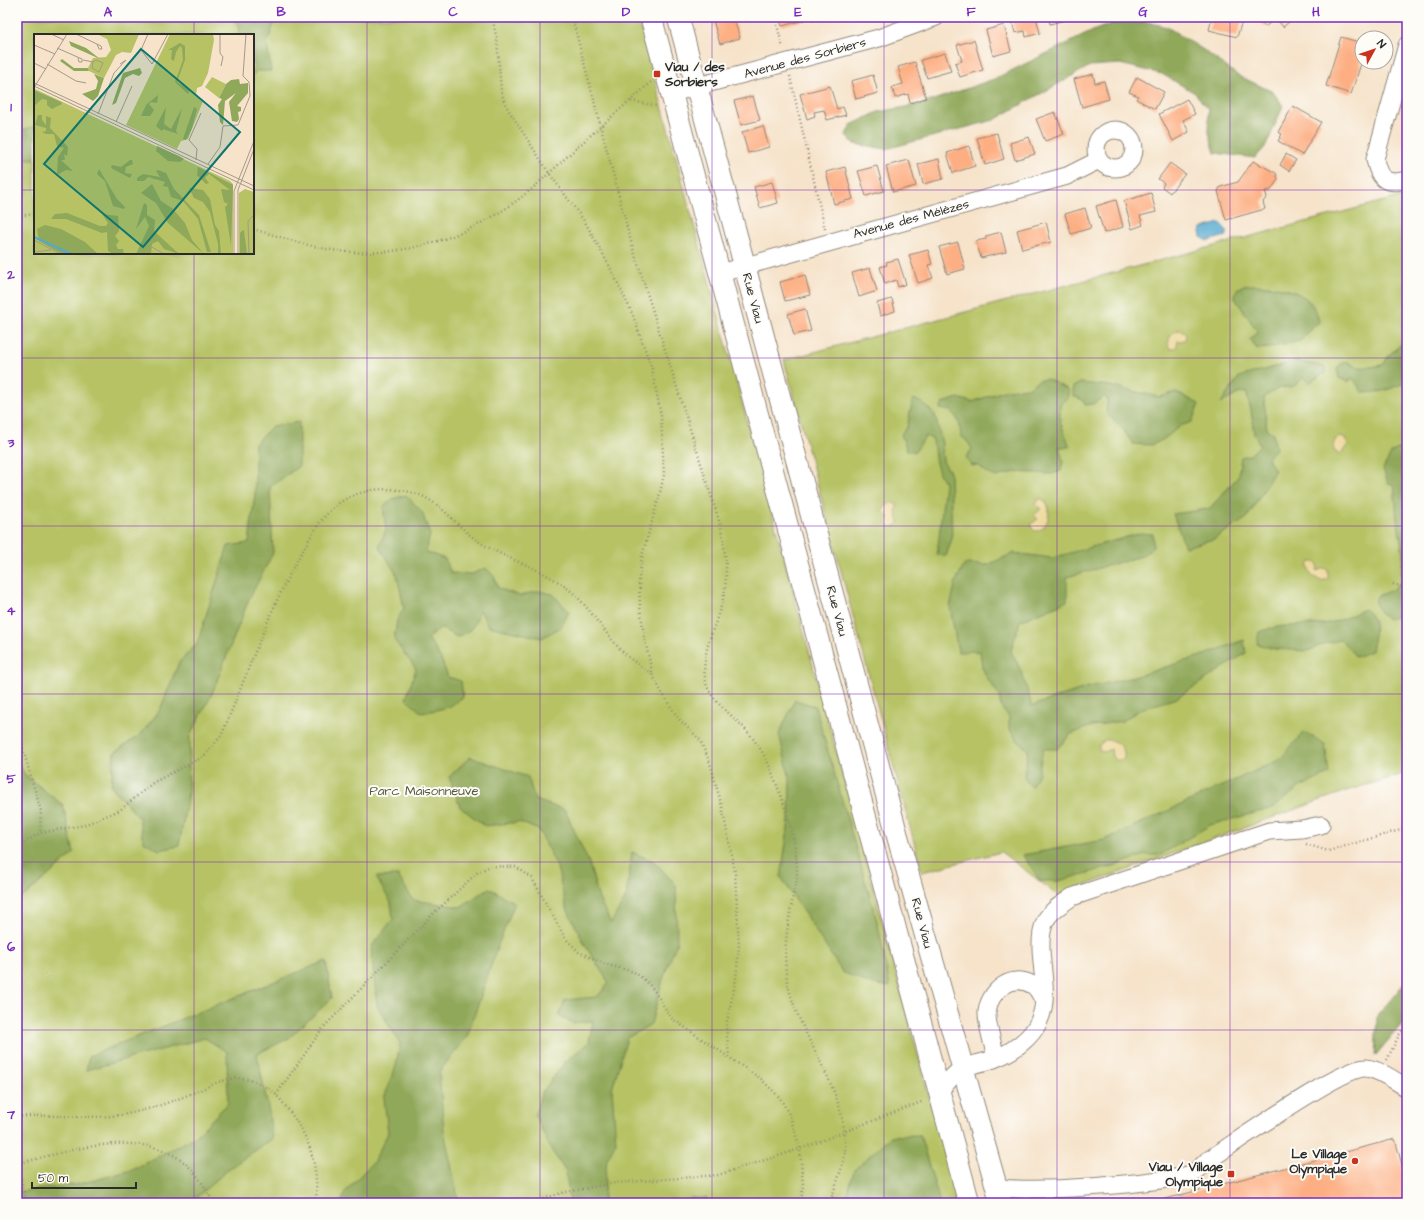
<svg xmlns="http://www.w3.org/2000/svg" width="1424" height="1220" viewBox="0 0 1424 1220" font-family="'Architects Daughter',sans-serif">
  <rect width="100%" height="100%" fill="#fdfcf7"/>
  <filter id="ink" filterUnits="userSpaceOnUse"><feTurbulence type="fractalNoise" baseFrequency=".025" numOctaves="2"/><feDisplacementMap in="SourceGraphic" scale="8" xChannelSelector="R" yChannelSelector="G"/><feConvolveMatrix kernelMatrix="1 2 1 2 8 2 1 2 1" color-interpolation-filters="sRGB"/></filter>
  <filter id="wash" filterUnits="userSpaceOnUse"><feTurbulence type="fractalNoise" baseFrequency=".012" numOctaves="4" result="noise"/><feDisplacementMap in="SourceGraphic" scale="16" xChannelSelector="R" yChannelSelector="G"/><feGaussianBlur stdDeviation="0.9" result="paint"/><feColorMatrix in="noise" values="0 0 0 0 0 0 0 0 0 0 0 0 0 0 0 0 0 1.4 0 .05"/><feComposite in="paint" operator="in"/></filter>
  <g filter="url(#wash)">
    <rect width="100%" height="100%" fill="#f6e3ca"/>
    <!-- green -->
    <path fill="#b6c264" stroke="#707648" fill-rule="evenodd" d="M17,17H638L958,1203H17ZM35,35H253V253H35Z
      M1407,195V773L1349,790L1058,895L1001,852L922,872L784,360Z"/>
    <!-- forest -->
    <path fill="#90a85a" stroke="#5e6a42" d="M233,17H276L267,45L271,71H257L253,75V35H239L238,26Z
      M1136,19L1167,27L1205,51L1237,75L1273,92L1283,106L1266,146L1255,158L1215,153L1208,129L1209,110L1195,93L1162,74L1120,64L1090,66L994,120L886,149L854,144L846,135L851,125L878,112L922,104L994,79L1095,30L1122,20Z
      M35,126V159L17,158V132Z
      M1244,285C1273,285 1314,287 1319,322L1300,341L1269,348L1257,349L1250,339L1258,332L1234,297L1237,289Z
      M1407,339V382C1388,389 1384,394 1362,392L1353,378L1348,382L1339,378L1337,369L1341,364L1348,362C1358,370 1370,367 1383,365L1389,355Z
      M1295,361L1325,367V373L1309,383L1303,377C1295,388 1294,386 1281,388C1276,389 1269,394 1264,397L1267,430L1273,433L1276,449L1267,458L1275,470L1247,518L1214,539L1185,547L1173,514L1209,509L1238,477L1241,457L1250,455L1260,445L1254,434L1251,410L1246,392L1238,394L1220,404L1239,377Z
      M1047,379L1069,390L1067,399L1060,405V421L1070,447H1059L1063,461L1061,471L1052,474L1015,472L996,477L987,473L978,465L971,466L966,457L972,449L968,442L961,436L959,422L952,411L940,409L943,403L958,398L972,402L1006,390L1028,388L1039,380Z
      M1080,383L1110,386L1160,397L1175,392L1199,404L1192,422L1180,426L1164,439L1152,445L1133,444C1128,438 1125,431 1120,426C1110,414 1103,419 1108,400L1105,396L1093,404L1085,405L1083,400L1073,396V387Z
      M913,399L923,403L935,415L942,443L943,461L950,472L952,539L946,556L937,555L945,483C935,471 935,455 933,440L926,436L915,452L907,450L901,434L907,427Z
      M299,422V466L270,487L273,553L249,599L211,696L190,736L188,794L179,846L159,850L143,841L139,818L111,786L114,753L141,734L160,710L179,662L197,644L228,546L249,543L255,493V444L272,426Z
      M1407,445V613L1388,619L1381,614L1375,603L1377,596L1392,590L1401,581L1403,553L1397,519L1394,485L1388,483L1383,469L1392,452Z
      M406,495L422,512L430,535L426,552L445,559L451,573L472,574L486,568L494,576L498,588L520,596L538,591L553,594L569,612L561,627L542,638L488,626L480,610C474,626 474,630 457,637L440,628L428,638L440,657L448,677L461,681L463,697L449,707L422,713L406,699L416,669L394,640L397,620L404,608L397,575L379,546L386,530L383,507L392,499Z
      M1141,533L1153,534V547L1142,556L1067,577V601L1020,621L1011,651L1022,673L1032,706L1085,688L1137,676L1201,656L1244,640L1246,653L1177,698L1141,709L1122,721L1092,726L1071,734L1057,749H1043L1038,776L1031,787L1024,776L1028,750L1017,740L1009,729V717L1001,708L999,695L987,678L982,667L980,651L958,652L950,607L956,581L965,564L987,565L1014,553L1052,558Z
      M1364,609C1380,621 1374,633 1371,651L1356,657L1341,640L1326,643L1308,651L1274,649L1257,644L1259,632C1282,623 1297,627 1321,624C1336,623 1351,616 1364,609Z
      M795,700L815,706L878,925L890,987L868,983L842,972L781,877L789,821L790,779L779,734Z
      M1304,732L1325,744L1329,774L1300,787L1273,808L1210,825L1160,855H1145L1114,866L1058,881H1040L1023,855L1104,840L1279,760Z
      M470,757L528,777L535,800L565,810L589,863L599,899L611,923L626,897L632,852L655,862L676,885L677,942L663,979L651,1024L627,1038L612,1089L616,1142L607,1159L603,1203H570L566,1172L550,1148L535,1115L541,1094L565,1062L589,1042L593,1021L573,1023L559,1016L565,1000L597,997L609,983L585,945L566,907L557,867L539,830L519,822L485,826L460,807L449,777Z
      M17,762L25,775L63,805L74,853L27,894L17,899Z
      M398,876L413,900L460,907L489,888L515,903L498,945L467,1037L439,1072L444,1131L459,1203H341L345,1192L374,1161L388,1133L384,1098L396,1066L400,1043L377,1006L371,947L393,919L391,903L376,877Z
      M326,961L332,998L289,1038L257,1054L269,1112L272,1139L231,1167L190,1203H17V1192L80,1184L132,1170L195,1137L228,1103L227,1052L205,1038L86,1070L89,1056Z
      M1407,980V1018L1375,1056L1377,1016Z
      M920,1135L940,1203H845L854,1170L891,1136Z
      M690,1198H706L710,1203H690Z"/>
    <!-- sand -->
    <path fill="#eeda9e" stroke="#8c8264" d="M1180,330L1186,333L1185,340L1178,341L1176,348L1170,349L1168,345C1169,337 1172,331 1180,330Z
      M1338,437L1344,438L1348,444L1341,454L1335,452C1332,446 1333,442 1338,437Z
      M1039,499C1055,499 1050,532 1035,531L1032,529L1031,524L1038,519L1034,515L1041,509L1036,505Z
      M892,502L897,505L896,512L899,522L896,526L891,527L887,524L888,516L883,511L886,505Z
      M1314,562L1318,565L1317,571L1324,568L1328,570V579L1321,581L1311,575L1308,566L1310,562Z
      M1105,740C1115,739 1126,747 1124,758L1122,760H1116L1112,756L1111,749L1104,752L1099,750V745Z"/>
    <!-- water -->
    <path fill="#52a9cf" stroke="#3e6a7d" d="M1220,223L1228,232L1226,236L1208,241L1201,237L1200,232L1202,228Z"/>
    <g id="blocks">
      <!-- building -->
      <path fill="#fdaf83" d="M712,17H733L740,38L720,44Z
        M779,17H803L804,20L782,26Z
        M812,17H822L812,20Z
        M1011,17H1036L1040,33L1026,37L1025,31L1015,33Z
        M1048,17H1076L1050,24Z
        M1212,17L1243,18L1237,37L1209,30Z
        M1257,17H1295L1283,27L1276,18L1265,27Z
        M1004,25L1011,51L993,56L986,30Z
        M1341,37L1362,43V61L1351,94L1326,86Z
        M974,40L983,70L960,77L955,63L962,61L957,45Z
        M945,53L951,71L927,78L921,60Z
        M915,62L926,98L910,103L908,94L895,98L892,87L903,84L898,67Z
        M1093,74L1095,83L1104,81L1109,99L1082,107L1074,79Z
        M873,75L878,93L856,99L851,81Z
        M1137,77L1164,92L1155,109L1136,99L1138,96L1129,92Z
        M830,86L837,109L843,107L846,115L827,120L824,110L814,112L815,116L807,119L800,94Z
        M753,96L760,120L741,125L734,101Z
        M1187,99L1195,114L1183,120L1189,132L1173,141L1159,114Z
        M1293,106L1321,122L1302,155L1278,141L1282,134L1278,132Z
        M1055,112L1064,134L1045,141L1036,119Z
        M763,126L769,147L748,153L742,132Z
        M997,133L1004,159L985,165L977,138Z
        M1029,137L1035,154L1015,160L1010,143Z
        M969,146L975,166L953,173L947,153Z
        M1286,154L1296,160L1289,171L1280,165Z
        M939,159L943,179L923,184L918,164Z
        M909,160L916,186L893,192L886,166Z
        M1253,161L1276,173L1278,179L1271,190L1265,191L1267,197L1263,202L1265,209L1226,220L1218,191L1220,187L1238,182Z
        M1170,163L1185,174L1170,193L1162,187L1164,183L1158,179Z
        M877,166L884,191L866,196L858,171Z
        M845,167L853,199L834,204L826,172Z
        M772,182L778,203L760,208L754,187Z
        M1151,193L1156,212L1140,216L1143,225L1132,229L1124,201Z
        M1116,200L1123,227L1104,233L1096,206Z
        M1085,208L1091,228L1071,234L1065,214Z
        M1046,222L1051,242L1022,249L1017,230Z
        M1001,232L1006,252L981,258L976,241L986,239V236Z
        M958,242L965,269L947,274L939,247Z
        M928,250L932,264L928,265L933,278L918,283L909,255Z
        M898,259L906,284L898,287L896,280L885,284L880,267L887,265L886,262Z
        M870,268L877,291L859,297L852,273Z
        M805,275L810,295L785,301L780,282Z
        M892,299L895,311L880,316L877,303Z
        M805,309L811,331L794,335L788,314Z
        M1395,1139L1407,1184V1203H1150Z"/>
    </g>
  </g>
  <g filter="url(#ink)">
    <use href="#blocks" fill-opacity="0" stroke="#90877a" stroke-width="1"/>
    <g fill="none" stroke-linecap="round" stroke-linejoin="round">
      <!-- minor casing -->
      <g stroke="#90877a" stroke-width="19">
        <path id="minor" d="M1407,45L1375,159C1379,180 1386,185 1407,180
          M672,93L879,38L936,17
          M1096 149a19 19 0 1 1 38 0a19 19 0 1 1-38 0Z
          M721,273L1067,176L1099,160
          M996,1058C994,1047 986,1023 987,1012C989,991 1013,971 1034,986C1038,989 1041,996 1044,1001
          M939,1091C946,1084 955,1072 963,1068C974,1063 985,1063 996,1058C1012,1052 1032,1038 1039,1021C1053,991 1034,953 1044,924C1048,912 1062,904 1072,897L1269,831L1302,829L1321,825
          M996,1186C1014,1195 1173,1183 1193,1173C1198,1170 1203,1165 1207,1161C1232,1145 1343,1066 1366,1068C1381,1070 1395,1081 1407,1088"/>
      </g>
      <!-- major casing -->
      <g stroke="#90877a" stroke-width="23">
        <path id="major" d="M651,17L969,1203
          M678,17L896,831L1001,1203"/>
      </g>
      <!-- path -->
      <path stroke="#90877a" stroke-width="2.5" stroke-dasharray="1 3" stroke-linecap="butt" d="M492,17L497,40L501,91L506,106L549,173L585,222L610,267L632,313L652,369L661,416L664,475L659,497L642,556L639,578L640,606L644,636L653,676L662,693L678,718L700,740L710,763L722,807L735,872L739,945L736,979L726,1026L729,1056
        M572,17L631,242L721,527C724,547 728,567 725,588C721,619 698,651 706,683C712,703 732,714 745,729C755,740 763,752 769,765C783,800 798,839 797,877C796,885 793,894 792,902C787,929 782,957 788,985C801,1042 848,1089 845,1151C844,1166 834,1188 830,1203
        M775,17L783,48
        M790,76L825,229
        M631,101L658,106
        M17,216L35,214
        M253,229C285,238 317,250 350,252C407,256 466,237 512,204C537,187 558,164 581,144C604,123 628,103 651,82
        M1393,584L1407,588
        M17,729L41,811L40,833
        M1306,844L1328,851L1407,828
        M17,847L40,833L84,825L120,810L154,782L203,757L221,736C248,674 268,610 302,552C311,536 320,519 334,507C356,488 390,485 417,494C443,503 458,529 481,543C508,560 541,568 567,588C585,601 604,632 620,649C629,659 642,667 653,675
        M1387,1060L1399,1035L1407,1026
        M276,1095L323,1028L434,913L477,873L490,866L516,867L532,878L565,938L579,952L605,964L634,972L646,981L654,990L671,1018L761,1079L780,1098L790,1116L800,1149L803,1185L801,1203
        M17,1117C51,1113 86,1120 120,1115C145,1111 169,1103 193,1093C206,1088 221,1079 236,1078C246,1078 259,1082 267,1088C277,1094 285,1105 292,1115C312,1142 318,1169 316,1203
        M17,1164C72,1150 156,1121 197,1176C203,1185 210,1193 212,1203
        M18,1168L27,1203
        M532,1203L561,1193L615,1183L718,1175L800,1149L924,1101"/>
      <!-- minor -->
      <use href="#minor" stroke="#fff" stroke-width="17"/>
      <!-- major -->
      <use href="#major" stroke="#fff" stroke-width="21"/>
    </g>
  </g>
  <!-- grid -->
  <path fill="none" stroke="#7b2cbf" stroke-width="1" stroke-opacity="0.55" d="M194,17V35M367,17V1203M540,17V1203M712,17V1203M884,17V1203M1057,17V1203M1230,17V1203M17,190H35M253,190H1407M194,253V1203M17,358H1407M17,526H1407M17,694H1407M17,862H1407M17,1030H1407"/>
  <!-- markers -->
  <g fill="#c8321e" stroke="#fdfcf7" stroke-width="1.5">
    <rect x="653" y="70" width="8" height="8" rx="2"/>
    <circle cx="1355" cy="1161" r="4"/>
    <rect x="1227" y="1170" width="8" height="8" rx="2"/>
  </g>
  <g text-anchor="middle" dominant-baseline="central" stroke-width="4" stroke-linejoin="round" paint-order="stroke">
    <!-- street labels -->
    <g font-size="13" fill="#2b2b2b" stroke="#fdfcf7">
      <text transform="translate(805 58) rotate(-15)">Avenue des Sorbiers</text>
      <text transform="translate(911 219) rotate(-15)">Avenue des Mélèzes</text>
      <text transform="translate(753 298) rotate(75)">Rue Viau</text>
      <text transform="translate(837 611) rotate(75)">Rue Viau</text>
      <text transform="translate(922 923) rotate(75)">Rue Viau</text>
    </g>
    <!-- poi labels -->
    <g font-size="13" font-weight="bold" fill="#2b2b2b" stroke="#fdfcf7" text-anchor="end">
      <text x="665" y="67" text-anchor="start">Viau / des<tspan x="665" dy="15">Sorbiers</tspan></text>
      <text x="1347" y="1154">Le Village<tspan x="1347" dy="15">Olympique</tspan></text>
      <text x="1223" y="1167">Viau / Village<tspan x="1223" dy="15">Olympique</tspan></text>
    </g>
    <!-- park labels -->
    <g font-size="13" fill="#55583c" stroke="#fdfcf7">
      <text x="424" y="791">Parc Maisonneuve</text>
    </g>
  </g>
  <!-- overview -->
  <g transform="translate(34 34)">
    <rect width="220" height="220" fill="#f6e3ca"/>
    <path d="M63,0H105L97,19L88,18L82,21L70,44L55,37L54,34L59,24L72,23L77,16L73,5ZM136,0H179L180,6L174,39L168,52L163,54L162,61L169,67L154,105L147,107L143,115L92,91ZM178,43L192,50L185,64L171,53ZM1,55L196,147L199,150V220H0ZM211,155L220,158V220H205V159Z" fill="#b6c264"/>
    <path d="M35,7L52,14L66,25L37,12ZM146,9L151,12V26L143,48L156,56L154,60L141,48L149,26L148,14L146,12L142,18L140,27L137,25L138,16H134ZM28,25L40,34H54L55,37H40L26,27ZM106,34L108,39L105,42L99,40L91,44L82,69L78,71L89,39ZM60,40L70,44L64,62L59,67L48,60L62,55L64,47ZM205,45L206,50L214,49V59L203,72L207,73V77L204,78L205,85L203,88L198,87L195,68L202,59L191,67L189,91L186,88L184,71L188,65L185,64L192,50L197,46ZM2,57L27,68L28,70L18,75L13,71V66L8,65L0,72V58ZM124,61L123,69L117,68L115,70L120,76L116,82H107L112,71ZM132,73L130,90L137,95L148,74L142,97L144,100L129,95L128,97L122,92ZM160,73L163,75L158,94L152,106L149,105ZM4,81H8V86L12,91V82L17,84L16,94L34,113L33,122L30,120L31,126H27L39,137L32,136L23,141L24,123L30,114L23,112L20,100H12L8,98L12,97V94L1,91ZM123,112L145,122L150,125L146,128L134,127L122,117ZM96,126H98L99,130L92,133L91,139L98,140L96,144L77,134L78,131L87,133ZM164,133L199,151L197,211L191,173L194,170L190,168L187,155L196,156L175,140L171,144L175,149L172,150L163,141ZM65,135L83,165L91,173L90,175L79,172L71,147L63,140ZM124,136L132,139L140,155L165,181L177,218H173L164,185L149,167L137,163L134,153L129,152L131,148L114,143L110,147H103V144L109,140L126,143L122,137ZM118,150L127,167L139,175L151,189L158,206L170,220L134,189L122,169L107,159ZM155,154L169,156L176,165L181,191L185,197L187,220H184V210L176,178L169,168L160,164ZM110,169L113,171V181L121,186L120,197L145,220L130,215L124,207L118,210L117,220H102L115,192L111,183L102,195ZM33,179L66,192H72L74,189L68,180L84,182L85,197L81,202L85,207L82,211L84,215H89L90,220H79L74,217L73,198L68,199L32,185H17L21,180ZM11,191L27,195L51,208L64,220L26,219L5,207L3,195ZM209,196L210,197L213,220H206V199Z" fill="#90a85a"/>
    <path fill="none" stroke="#52a9cf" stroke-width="2" d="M0,203L37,220"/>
    <path fill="none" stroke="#a5998a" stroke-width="1" d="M17,0L30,6M42,0L67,12L68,15H65L63,10M114,0L107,16L118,30L134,0M186,0V19L189,23L187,32M0,11L21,20M23,14L48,25V28H45L44,24M49,26L59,28L58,34L65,38L69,29L62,26L59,28M0,29L12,35M13,30L42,47L52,49M0,49L220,152M0,52L220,156M1,52L33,0M64,80L80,39L92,26L86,30M82,88L98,52M162,126L163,115L155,106L167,79M174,130L186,113L189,92L204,91L216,62L215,48L209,42L212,0M0,206L26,220M118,213L130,220M0,218L17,216M200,220V157L220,107M204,220V156L220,115M215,220L214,187L220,181"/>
    <path fill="#0f766e" fill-opacity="0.15" stroke="#0f766e" stroke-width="2" d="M107,15L206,98L109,213L10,130Z"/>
    <rect width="220" height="220" fill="none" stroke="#2b2b2b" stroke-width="2"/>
  </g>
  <!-- margin -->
  <rect width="1424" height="1220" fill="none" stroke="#fdfcf7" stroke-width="44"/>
  <!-- north arrow -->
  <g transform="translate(1374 50) rotate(50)"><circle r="19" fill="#fdfcf7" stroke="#a9a8a5"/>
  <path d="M0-3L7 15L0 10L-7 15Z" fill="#c8321e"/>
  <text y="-6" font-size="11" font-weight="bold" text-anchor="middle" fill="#2b2b2b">N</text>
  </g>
  <!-- scale -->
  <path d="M32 1182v6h104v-6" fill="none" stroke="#2b2b2b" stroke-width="2"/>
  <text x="38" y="1182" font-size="12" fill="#2b2b2b" stroke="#fdfcf7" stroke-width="3" paint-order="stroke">50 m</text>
  <rect x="22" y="22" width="1380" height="1176" fill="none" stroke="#7b2cbf" stroke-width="1.5"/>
  <g font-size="13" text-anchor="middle" font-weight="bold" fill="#7b2cbf">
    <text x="108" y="16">A</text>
    <text x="281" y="16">B</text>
    <text x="453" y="16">C</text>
    <text x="626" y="16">D</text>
    <text x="798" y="16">E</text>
    <text x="971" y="16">F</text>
    <text x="1143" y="16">G</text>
    <text x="1316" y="16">H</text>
    <text x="11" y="111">1</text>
    <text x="11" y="279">2</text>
    <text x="11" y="447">3</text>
    <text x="11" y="615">4</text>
    <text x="11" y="783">5</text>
    <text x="11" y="951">6</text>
    <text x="11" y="1119">7</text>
  </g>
</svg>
